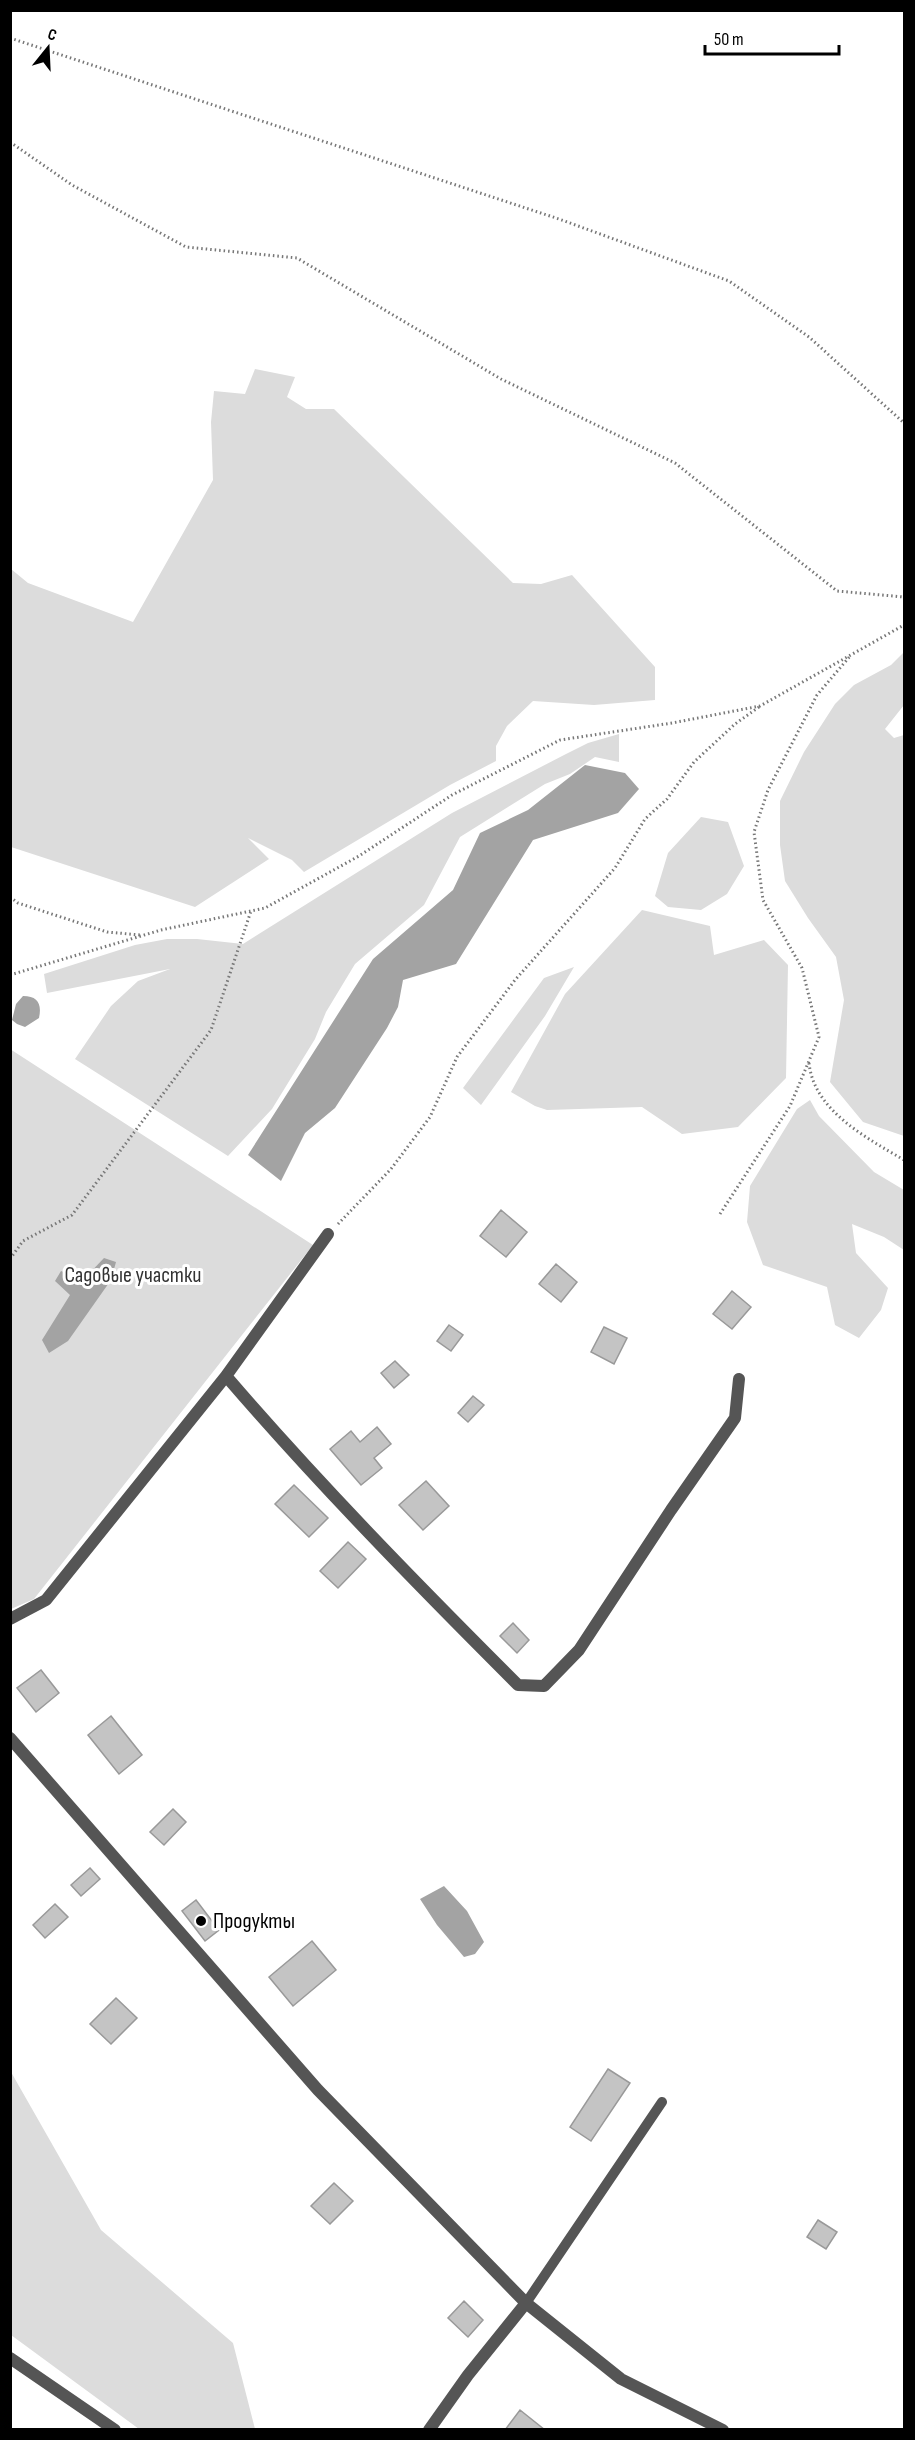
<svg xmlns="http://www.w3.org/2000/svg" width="915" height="2440" viewBox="0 0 915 2440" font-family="'Sofia Sans Condensed',sans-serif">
  <rect width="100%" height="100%" fill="#fff"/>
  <!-- green -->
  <path fill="#dcdcdc" d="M255,369L295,377L287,397L306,409H334L513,583L541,584L572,575L655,667V700L594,705L533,701L507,726L496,746V761L450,785L304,872L292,860L248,838L269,859L195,907L11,847V569L28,583L133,622L213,480L211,422L214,391L245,394Z
    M904,652V705L885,729L894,738L904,735V1136L863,1122L830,1082L844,1000L836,957L808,918L785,881L780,845V801L804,752L835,704L854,685L891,665Z
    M619,734V762L595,757L570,774L545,784L460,837L424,905L355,964L326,1012L315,1039L272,1109L228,1156L75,1059L111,1006L138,981L170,969L47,993L44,974L135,945L167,939H197L243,944L452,813L566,754L588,743Z
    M701,817L728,822L744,866L727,894L701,910L668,907L655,896L668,853Z
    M642,910L710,926L714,955L764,940L788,965L786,1078L738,1127L682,1134L642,1107L547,1110L535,1106L511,1092L565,994Z
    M574,967L545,1016L481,1105L463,1088L544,978Z
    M10,1049L313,1245L34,1599L11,1609Z
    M810,1100L819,1116L874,1172L904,1190V1250L884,1237L852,1224L856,1253L888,1288L881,1310L859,1338L835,1325L827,1287L763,1265L747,1222L750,1186L797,1109Z
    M11,2072L101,2230L233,2343L255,2429H139L11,2335Z"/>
  <!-- water -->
  <path fill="#a3a3a3" d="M585,765L625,773L639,789L618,813L533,840L456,964L403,980L398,1007L387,1028L335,1108L305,1133L281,1181L248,1155L373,959L453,890L480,833L528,810Z
    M23,996C38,996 42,1004 39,1018L25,1027L17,1024L12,1020L16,1004Z
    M104,1258L116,1262L111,1280L68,1341L49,1353L42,1340L70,1295L55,1281L61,1271L83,1280Z
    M444,1886L467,1911L484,1942L475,1954L464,1957L437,1925L420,1899Z"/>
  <!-- building -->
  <path fill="#c4c4c4" stroke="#999" stroke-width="1.5" d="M501,1210L527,1232L506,1257L480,1236Z
    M556,1264L577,1282L561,1302L539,1284Z
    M732,1291L751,1307L732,1329L713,1314Z
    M449,1325L463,1335L451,1351L437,1341Z
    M604,1327L627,1338L614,1364L591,1352Z
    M395,1361L409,1375L394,1388L381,1373Z
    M473,1396L484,1405L468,1422L458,1413Z
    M377,1427L391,1444L374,1458L382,1468L361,1485L330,1449L351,1431L360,1442Z
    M426,1481L449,1506L423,1530L399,1505Z
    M294,1485L328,1518L309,1537L275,1504Z
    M348,1542L366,1559L338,1588L320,1571Z
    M513,1623L529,1640L517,1653L500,1636Z
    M41,1670L59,1693L36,1712L17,1688Z
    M111,1716L142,1755L119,1774L88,1735Z
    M173,1809L186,1822L164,1845L150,1832Z
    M90,1868L100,1879L81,1896L71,1885Z
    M196,1900L219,1930L205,1941L182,1911Z
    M55,1904L68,1917L45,1938L33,1925Z
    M312,1941L336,1970L293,2006L269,1977Z
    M116,1998L137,2018L111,2044L90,2024Z
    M608,2069L630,2083L591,2141L570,2127Z
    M334,2183L353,2201L330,2224L311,2206Z
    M818,2220L837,2232L826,2249L807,2237Z
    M464,2301L483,2320L468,2337L448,2318Z
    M520,2410L545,2430H505Z"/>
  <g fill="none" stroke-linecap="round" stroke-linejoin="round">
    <!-- path -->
    <path stroke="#777" stroke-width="3" stroke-dasharray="1.5 3" stroke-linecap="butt" d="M10,38L559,219L729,281L809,337L904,423
      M10,142L72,185L186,247L297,258L501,379L675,463L837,591L904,597
      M10,897L18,903L107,932L140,935
      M10,975L161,930L265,908L359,856L452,795L560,740L672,723L760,706L904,625
      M809,1063C814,1111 867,1138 904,1160
      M720,1214L790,1106L819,1037L802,968L763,900L754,832L768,790L817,695L851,655
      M338,1224L391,1169L430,1117L457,1057L515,980L615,868L645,819L667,799L694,762L735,724L759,707
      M10,1259L23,1241L72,1215L211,1030L251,911"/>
    <!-- service -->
    <path stroke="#555" stroke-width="10" d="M526,2303L662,2102"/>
    <!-- minor -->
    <path stroke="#555" stroke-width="12" d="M226,1376C318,1483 418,1585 518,1685L544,1686L579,1650L671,1510L735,1418L739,1379
      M10,1619L46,1600L226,1376L328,1234
      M10,1738L318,2090L526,2303L621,2379L723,2430
      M10,2358L115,2430
      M429,2430L468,2375L526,2303"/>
  </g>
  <!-- markers -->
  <circle fill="#000" stroke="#fff" stroke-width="2" cx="201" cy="1921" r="6"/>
  <g text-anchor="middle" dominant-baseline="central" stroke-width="6" stroke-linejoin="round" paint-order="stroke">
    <!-- park labels -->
    <g font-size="22" fill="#333" stroke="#fff">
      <text x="133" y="1275">Садовые участки</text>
    </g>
    <!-- poi labels -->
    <g font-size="22" fill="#000" stroke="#fff" text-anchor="start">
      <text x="213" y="1921">Продукты</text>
    </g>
  </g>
  <!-- border -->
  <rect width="915" height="2440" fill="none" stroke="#000000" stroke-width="24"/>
  <!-- north arrow -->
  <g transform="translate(48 48) rotate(18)" stroke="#ffffff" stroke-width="4.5" paint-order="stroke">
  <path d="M0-4.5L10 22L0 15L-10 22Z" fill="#000000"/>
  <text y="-9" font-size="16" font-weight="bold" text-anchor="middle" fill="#000000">С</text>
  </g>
  <!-- scale -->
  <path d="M705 45v9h134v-9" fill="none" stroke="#000000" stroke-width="3"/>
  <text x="714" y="45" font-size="18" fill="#000000" stroke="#ffffff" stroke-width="4.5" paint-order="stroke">50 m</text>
</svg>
